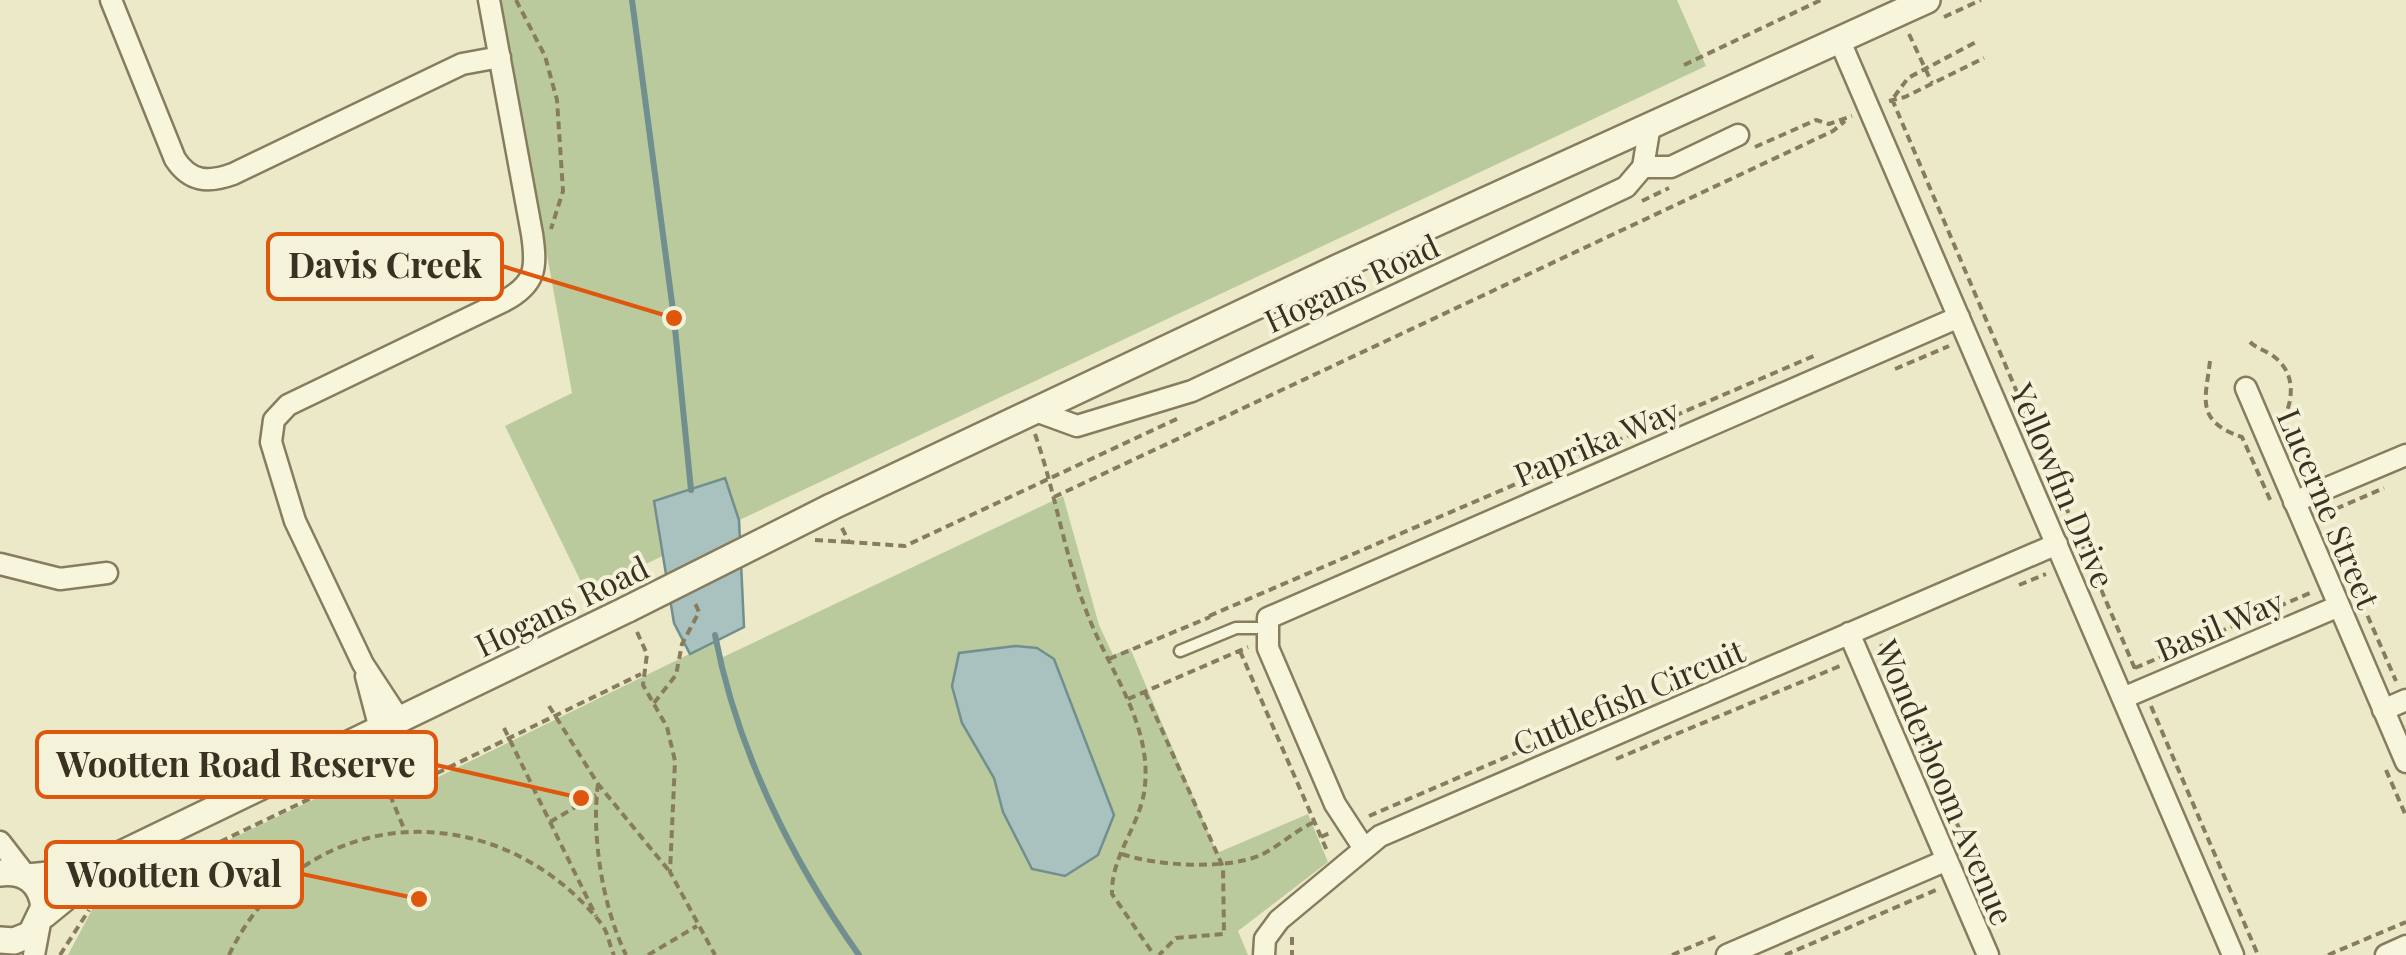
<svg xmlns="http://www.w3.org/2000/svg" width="2406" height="955" viewBox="0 0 2406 955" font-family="'Playfair Display',serif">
  <rect width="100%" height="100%" fill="#ece9c9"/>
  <!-- green -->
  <path fill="#bbca9d" d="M501,0H1677L1706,66L586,592L505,426L572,393Z
    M1063,496L1099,625L1113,655L1130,648L1217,853L1308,814L1328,862L1238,931L1248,955H68L95,904L377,769L391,800L716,641L721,658Z"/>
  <!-- water -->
  <path fill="#a9c1bf" stroke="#708f8e" stroke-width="2.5" d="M725,478L739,520L744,627L690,654L674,623L654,501Z
    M1015,646L1037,648L1054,659L1114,815L1098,855L1065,876L1032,869L1003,812L994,778L962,723L952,686L959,653Z"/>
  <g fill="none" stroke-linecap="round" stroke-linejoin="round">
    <!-- stream -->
    <path stroke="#708f8e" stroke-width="6" d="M632,0L674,318L691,490
      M715,635C737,750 792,861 859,955"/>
    <!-- service casing -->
    <g stroke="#877d5e" stroke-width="15">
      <path id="service" d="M1180,651L1236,628H1265"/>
    </g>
    <!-- minor casing -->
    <g stroke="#877d5e" stroke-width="25">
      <path id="minor" d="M111,0L175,159C190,182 208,183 233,174L462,64L500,57
        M1839,39L2233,955
        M1643,167H1671L1738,135
        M2246,388L2406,762
        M1033,410L1077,426L1192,391L1626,187L1643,167L1650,125
        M2294,502L2406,455
        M0,564L60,579L107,573
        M1849,633L1988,955
        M366,676L380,729
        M2123,698L2339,606
        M2383,710L2406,700
        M399,719L363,664L295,521L271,442L274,420L288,405L504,301C536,284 537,268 532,234L489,0
        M0,842L27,877
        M1363,847L1335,804L1268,648V618L1959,317
        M34,955L40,923
        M1264,955L1265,939L1279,920L1380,836L2057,544
        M1727,955L1947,860
        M2386,955L2406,946"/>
    </g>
    <!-- tertiary casing -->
    <g stroke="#877d5e" stroke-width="30">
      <path id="tertiary" d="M831,507L1339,267L1927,0
        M0,873C25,870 41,882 44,907L31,934L14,941L0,940
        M28,877L58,874L95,862
        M44,915L115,857L628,609"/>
    </g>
    <!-- path -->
    <path stroke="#877d5e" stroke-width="4" stroke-dasharray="8 5" stroke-linecap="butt" d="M516,0L545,56L557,100L563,191L551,229
      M1944,17L1981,0
      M1909,34L1932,83
      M1684,65L1821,0
      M1894,97L1908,78L1976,42
      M1892,99L2135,669
      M1889,101L1905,97L1984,58
      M1755,147L1816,120L1829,124L1852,116
      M1642,201L1669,188
      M2250,342C2256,348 2262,349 2270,354C2295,369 2295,397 2283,420
      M2210,361C2206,398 2194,421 2242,437L2272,504
      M1895,369L1949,346
      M1035,434C1056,494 1065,559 1089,618C1110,671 1151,724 1145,785C1142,824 1111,854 1112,894L1154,955
      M1054,497L1833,131L1845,121
      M2324,514L2384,488
      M842,528L849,542L905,546L1181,417
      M2352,580L2396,681
      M2019,585L2046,574
      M1209,616L1816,355
      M637,632L647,654L643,685L667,727L675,761L670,872L715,955
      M1881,644L1997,918
      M1240,651L1328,853
      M1109,659L1210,617
      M2135,668L2310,593
      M1145,692L1223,867L1224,934L1176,938L1159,955
      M1128,699L1248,647
      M654,703L676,675L682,644L699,612L694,601
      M549,706L598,784L670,872
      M2151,706L2258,955
      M504,728L596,916
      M375,759L405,831
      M1616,759L1840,666
      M2386,770L2406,816
      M598,784C591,836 603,908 626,955
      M390,796L641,674
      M1369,816L1553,737
      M550,822L596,795
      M1321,837L1332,832
      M1122,854C1156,866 1227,870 1261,855C1279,846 1295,831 1314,822
      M103,898L378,766
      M1292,937V955
      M60,955L89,910
      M229,955C303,800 497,794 600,922C609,933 608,942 614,955
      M648,955L697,926
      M1672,955L1717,936
      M1785,955L1936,890
      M2328,955L2406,922"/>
    <!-- service -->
    <use href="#service" stroke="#f7f5dc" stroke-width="10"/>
    <!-- minor -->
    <use href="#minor" stroke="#f7f5dc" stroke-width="20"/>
    <!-- tertiary -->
    <use href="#tertiary" stroke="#f7f5dc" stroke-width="25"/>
    <!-- tertiary-bridge casing -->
    <g stroke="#877d5e" stroke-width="30" stroke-linecap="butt">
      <path id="tertiary-bridge" d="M628,609L831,507"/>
    </g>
    <!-- path-bridge -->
    <path stroke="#877d5e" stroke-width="4" stroke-dasharray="8 5" stroke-linecap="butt" d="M815,540L849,542
      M615,583L630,581"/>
    <!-- tertiary-bridge -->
    <use href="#tertiary-bridge" stroke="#f7f5dc" stroke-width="25"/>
  </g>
  <g text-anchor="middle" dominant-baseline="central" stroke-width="8" stroke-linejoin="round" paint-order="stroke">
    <!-- street labels -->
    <g font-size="32" fill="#393121" stroke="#f4f2d8">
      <text transform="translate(1351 282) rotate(-25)">Hogans Road</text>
      <text transform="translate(1596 441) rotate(-23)">Paprika Way</text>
      <text transform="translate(2064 485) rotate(67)">Yellowfin Drive</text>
      <text transform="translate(2330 508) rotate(67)">Lucerne Street</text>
      <text transform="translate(561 605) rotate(-26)">Hogans Road</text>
      <text transform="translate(2219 624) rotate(-23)">Basil Way</text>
      <text transform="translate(1628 696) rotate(-23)">Cuttlefish Circuit</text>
      <text transform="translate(1946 782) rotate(67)">Wonderboom Avenue</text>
    </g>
  </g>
  <!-- callouts -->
  <path fill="none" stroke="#df570d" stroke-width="4" d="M674 318L502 266M581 798L436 765M419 899L302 874"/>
  <g fill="#df570d" stroke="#f4f2d8" stroke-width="4">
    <circle cx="674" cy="318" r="10"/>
    <circle cx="581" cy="798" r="10"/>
    <circle cx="419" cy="899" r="10"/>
  </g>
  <g fill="#f4f2d8" stroke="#df570d" stroke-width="4">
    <rect x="268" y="234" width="234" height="65" rx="10"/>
    <rect x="37" y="732" width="399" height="65" rx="10"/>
    <rect x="46" y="842" width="256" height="65" rx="10"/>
  </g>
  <g font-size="35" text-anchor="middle" font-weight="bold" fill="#393121">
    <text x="385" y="278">Davis Creek</text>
    <text x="236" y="777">Wootten Road Reserve</text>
    <text x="174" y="887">Wootten Oval</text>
  </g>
</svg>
